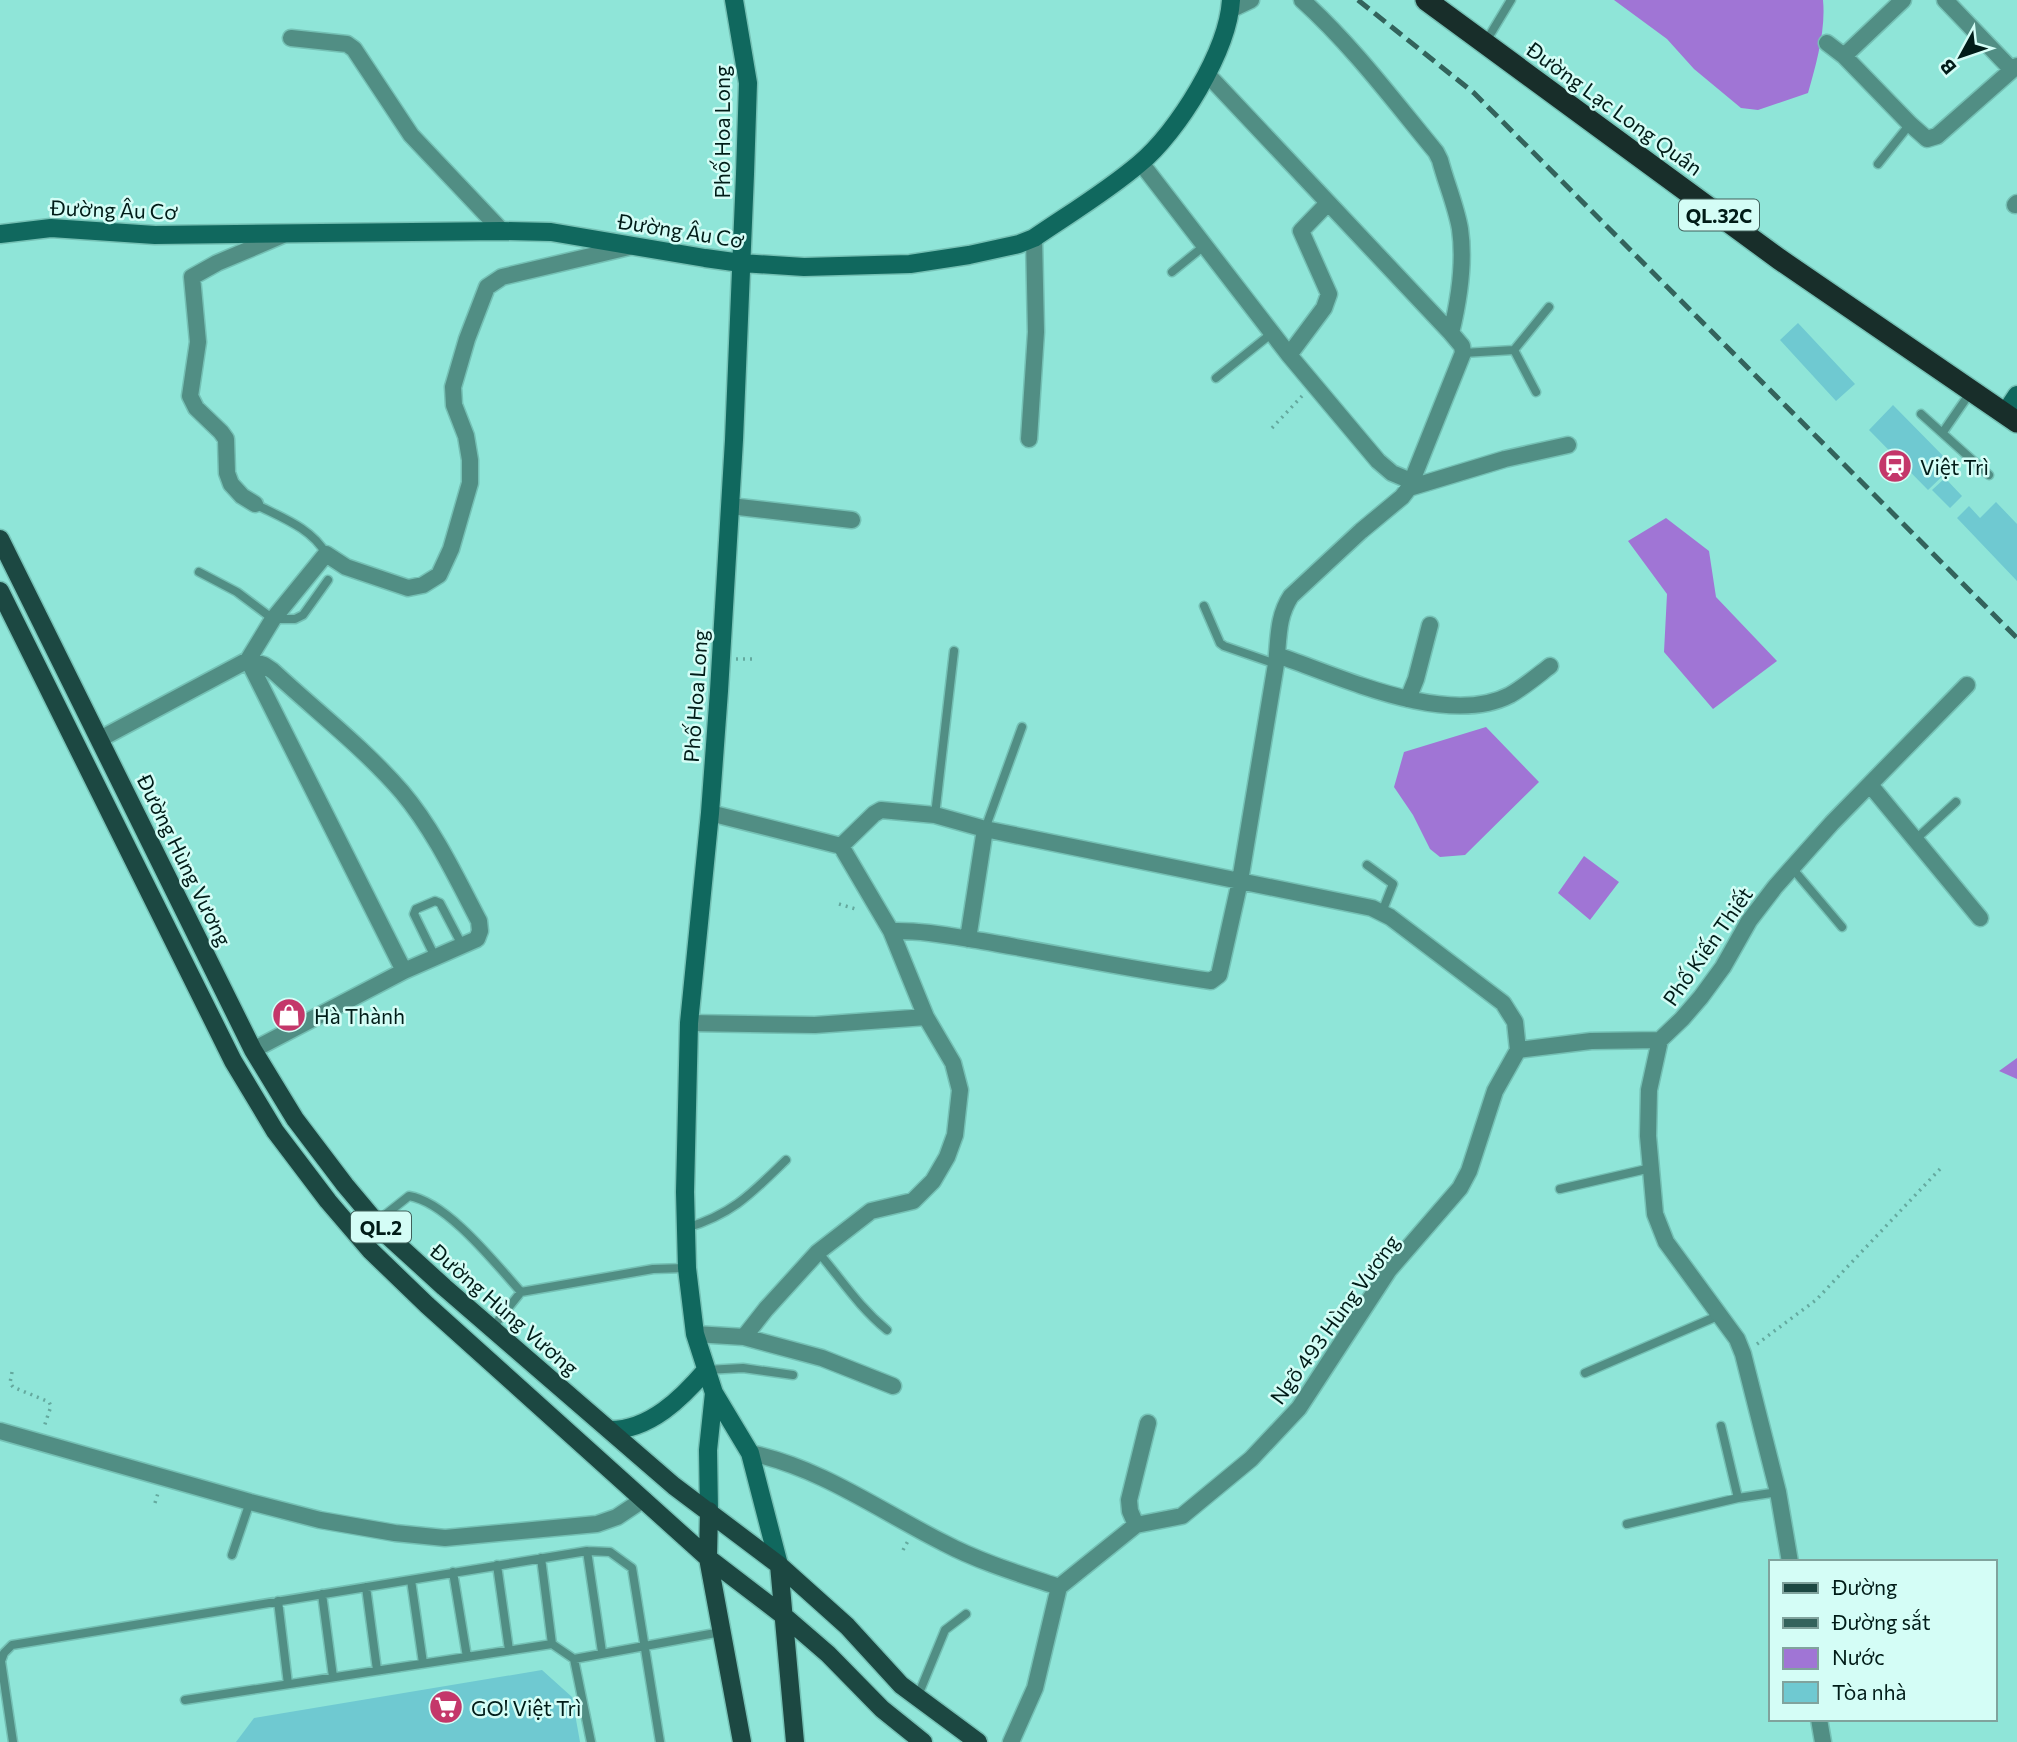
<svg xmlns="http://www.w3.org/2000/svg" width="2017" height="1742" viewBox="0 0 2017 1742" font-family="Commissioner,sans-serif">
  <rect width="100%" height="100%" fill="#8fe5d8"/>
  <!-- water -->
  <path fill="#a075d5" d="M1614,0H1823C1826,30 1816,65 1808,93L1758,110L1741,108L1694,69L1667,39Z
    M1666,518L1709,551L1716,597L1777,661L1713,709L1664,652L1667,594L1628,541Z
    M1486,727L1539,782L1465,855L1440,857L1430,849L1413,815L1394,787L1404,752Z
    M1584,856L1619,882L1590,920L1558,893Z
    M2017,1058V1079L1999,1071Z"/>
  <!-- building -->
  <path fill="#6fc9d1" d="M1798,323L1855,384L1836,401L1780,340Z
    M1893,405L1953,466L1928,490L1869,430Z
    M1945,478L1962,496L1950,508L1932,490Z
    M1996,502L2017,524V581L1957,518L1969,506L1980,518Z
    M542,1670L572,1697L580,1742H236L254,1718Z"/>
  <g fill="none" stroke-linecap="round" stroke-linejoin="round">
    <!-- lane casing -->
    <g stroke="#75c1b5" stroke-width="11">
      <path id="lane" d="M1485,43L1511,0
        M1878,164L1910,124
        M1172,272L1204,246
        M1514,350L1549,307
        M1463,353L1514,350L1536,392
        M1216,378L1272,333
        M1921,414L1989,475
        M1943,432L1970,393
        M255,504C280,517 312,528 326,554
        M199,572L237,592L273,619H295L303,615L328,580
        M1204,606L1220,643L1224,646L1276,664
        M935,815L954,651
        M985,829L1022,727
        M1916,839L1956,802
        M1367,865L1393,884L1382,912
        M1792,868L1842,927
        M435,957L414,914L416,909L435,901L440,903L462,945
        M1560,1189L1651,1168
        M376,1222L409,1196C447,1202 495,1263 521,1292
        M686,1228C733,1214 752,1193 786,1160
        M818,1252C842,1280 858,1306 887,1330
        M492,1328L521,1292L653,1269L686,1268
        M706,1370L743,1368L793,1375
        M1585,1373L1720,1315
        M1721,1426L1738,1498
        M1627,1524L1738,1498L1778,1492
        M587,1551L602,1652
        M232,1555L250,1502
        M541,1558L552,1644
        M497,1565L509,1650
        M453,1572L467,1657
        M411,1580L423,1663
        M366,1587L377,1670
        M322,1594L333,1677
        M278,1601L288,1684
        M917,1698L945,1630L966,1614
        M185,1700L552,1644L574,1659
        M13,1742L1,1661L4,1653L12,1645L587,1551L610,1552L632,1568L660,1742
        M591,1742L574,1659L721,1632"/>
    </g>
    <!-- street casing -->
    <g stroke="#75c1b5" stroke-width="19">
      <path id="street" d="M1302,0C1352,45 1393,100 1436,152L1440,160C1446,183 1456,206 1460,229C1465,263 1459,300 1451,333
        M1903,0L1844,56L1910,124L1927,139L1937,136L2012,70
        M1945,0L2012,70L2017,66
        M1230,10L1251,0
        M291,38L347,44L354,49L411,135L502,231
        M1827,43L1844,56
        M1141,163L1289,355L1378,461L1392,473L1411,481
        M2015,205L2017,203
        M1289,355L1324,308L1329,294L1301,231L1328,203
        M1029,439L1036,332L1034,238
        M1409,488L1505,459L1568,445
        M255,504L242,496L231,484L227,473L226,439L221,432L196,408L190,396L198,342L192,277L217,263L283,235
        M730,506L852,520
        M1277,655C1339,676 1447,728 1510,695C1524,687 1537,676 1550,666
        M1408,699L1416,679L1430,625
        M100,739L248,660L264,665L273,671C316,711 364,748 402,792C434,830 456,877 479,921L480,931L477,939L404,971
        M1871,786L1980,918
        M841,846L874,814L881,810L935,815L985,829L1372,908L1390,917L1503,1003L1515,1022L1518,1050L1495,1091L1469,1171L1460,1188L1389,1270L1299,1408L1251,1459L1182,1516L1136,1525L1059,1587L1035,1688L1011,1742
        M891,931C921,930 951,936 982,941C1058,954 1134,970 1211,981L1219,975L1240,881L1276,664C1279,639 1277,617 1291,596L1361,531L1402,497L1409,488L1463,353L1462,346L1451,333L1207,74
        M968,939L985,829
        M689,1023L815,1025L926,1017
        M253,1050L404,971L248,660L273,619L326,554L346,567L408,588L423,585L439,575L451,549L470,483V460L466,436L454,405L453,387L467,339L487,287L502,277L629,247
        M1518,1050L1591,1041L1660,1040
        M695,1334L744,1337L766,1309L818,1252L871,1211L913,1201L933,1181L947,1157L955,1135L960,1090L953,1063L926,1017L891,931L841,846L710,813
        M744,1337L822,1358L893,1386
        M0,1431L250,1502L320,1520L395,1533L445,1538L597,1524L617,1517L644,1499
        M750,1453C822,1468 880,1511 944,1543C980,1562 1020,1574 1059,1587
        M1136,1525L1130,1511L1129,1500L1148,1423
        M1790,1562L1778,1492L1743,1354L1737,1339L1666,1242L1655,1214L1648,1136L1649,1090L1660,1040L1682,1019L1701,997L1723,967L1749,921L1775,887L1832,823L1967,685
        M1819,1719L1823,1742"/>
    </g>
    <!-- secondary casing -->
    <g stroke="#75c1b5" stroke-width="21">
      <path id="secondary" d="M734,0L748,83L745,174L734,440L719,691L710,813L689,1023L685,1192L687,1268L695,1334L714,1393L750,1453L779,1565
        M0,234L51,228L155,235L502,231L551,232L705,258L741,263L804,267L910,264L969,255L1019,244L1034,238C1069,214 1106,192 1139,164C1178,132 1228,51 1231,0
        M2005,413L2017,395
        M610,1430C650,1430 682,1398 706,1370
        M709,1511L708,1450L714,1393"/>
    </g>
    <!-- primary casing -->
    <g stroke="#75c1b5" stroke-width="21">
      <path id="primary" d="M0,539L253,1050L295,1119L345,1185L387,1235L444,1287L674,1486L779,1565L847,1626L901,1685L978,1742
        M0,591L233,1061L275,1131L328,1201L370,1250L427,1305L708,1558L784,1616L828,1654L882,1709L923,1742
        M709,1511L708,1558L742,1742
        M779,1565L795,1742"/>
    </g>
    <!-- highway casing -->
    <g stroke="#75c1b5" stroke-width="24">
      <path id="highway" d="M1426,0L1779,259L2017,422"/>
    </g>
    <!-- path -->
    <path stroke="#64a99e" stroke-width="3.5" stroke-dasharray="2 5" stroke-linecap="butt" d="M1272,428L1302,396
      M736,659H752
      M695,661L705,662
      M839,904L859,910
      M1757,1344L1816,1300L1940,1169
      M12,1372L10,1383L13,1387L49,1402L51,1406L44,1427
      M155,1503L158,1493
      M903,1550L908,1541"/>
    <!-- lane -->
    <use href="#lane" stroke="#518e84" stroke-width="8"/>
    <!-- street -->
    <use href="#street" stroke="#518e84" stroke-width="16"/>
    <!-- secondary -->
    <use href="#secondary" stroke="#10685e" stroke-width="18"/>
    <!-- primary -->
    <use href="#primary" stroke="#1c4842" stroke-width="18"/>
    <!-- highway -->
    <use href="#highway" stroke="#182e2a" stroke-width="21"/>
    <!-- rail -->
    <path stroke="#33635c" stroke-width="5" stroke-dasharray="14 7" stroke-linecap="butt" d="M1358,0L1474,93L2017,638"/>
  </g>
  <!-- icons -->
  <defs>
    <g id="station-disc" transform="scale(1.75)"><circle r="9.5" fill="#c4376a" stroke="#d4fdf6"/><path d="M-3-6H3Q5-6 5-4V2Q5 4 3 4L4.5 6H3L1.5 4h-3L-3 6H-4.5L-3 4Q-5 4-5 2V-4Q-5-6-3-6ZM-3.5-4v3h7v-3ZM-3.5 1v1.5H-2V1ZM2 1v1.5H3.5V1Z" fill="#fff"/></g>
    <g id="shop-disc" transform="scale(1.75)"><circle r="9.5" fill="#c4376a" stroke="#d4fdf6"/><path d="M-5-2.5h2.3a2.7 3.5 0 0 1 5.4 0H5L5.5 6h-11ZM-1.5-2.5h3a1.5 2.3 0 0 0-3 0Z" fill="#fff"/></g>
    <g id="supermarket-disc" transform="scale(1.75)"><circle r="9.5" fill="#c4376a" stroke="#d4fdf6"/><path d="M-6-5.5h2.5l.6 2H6L4.5 2H-2.5L-4.4-4H-6ZM-1.5 3.2a1.3 1.3 0 1 0 .1 0ZM3 3.2a1.3 1.3 0 1 0 .1 0Z" fill="#fff"/></g>
  </defs>
  <g fill-rule="evenodd">
    <use href="#station-disc" x="1895" y="466"/>
    <use href="#shop-disc" x="289" y="1015"/>
    <use href="#supermarket-disc" x="446" y="1707"/>
  </g>
  <g text-anchor="middle" dominant-baseline="central" stroke-width="5" stroke-linejoin="round" paint-order="stroke">
    <!-- shield labels -->
    <g fill="#d4fdf6" stroke="#40605b" stroke-width="2">
      <rect x="1679" y="199.5" width="80" height="31" rx="5"/>
      <rect x="351" y="1211.5" width="60" height="31" rx="5"/>
    </g>
    <g font-size="19" font-weight="bold" fill="#011c18">
      <text x="1719" y="215">QL.32C</text>
      <text x="381" y="1227">QL.2</text>
    </g>
    <!-- street labels -->
    <g font-size="21" fill="#011c18" stroke="#d4fdf6">
      <text transform="translate(1615 108) rotate(36)">Đường Lạc Long Quân</text>
      <text transform="translate(721 132) rotate(-90)">Phố Hoa Long</text>
      <text transform="translate(114 209) rotate(2)">Đường Âu Cơ</text>
      <text transform="translate(681 230) rotate(9)">Đường Âu Cơ</text>
      <text transform="translate(695 696) rotate(-86)">Phố Hoa Long</text>
      <text transform="translate(185 860) rotate(64)">Đường Hùng Vương</text>
      <text transform="translate(1707 946) rotate(-55)">Phố Kiến Thiết</text>
      <text transform="translate(505 1309) rotate(41)">Đường Hùng Vương</text>
      <text transform="translate(1334 1319) rotate(-54)">Ngõ 493 Hùng Vương</text>
    </g>
    <!-- poi labels -->
    <g font-size="21" fill="#011c18" stroke="#d4fdf6" text-anchor="start">
      <text x="1920" y="466">Việt Trì</text>
      <text x="314" y="1015">Hà Thành</text>
      <text x="471" y="1707">GO! Việt Trì</text>
    </g>
  </g>
  <!-- legend -->
  <rect x="1769" y="1560" width="228" height="161" fill="#d4fdf6" stroke="#80a39d" stroke-width="2"/>
  <rect x="1783" y="1583" width="35" height="10" fill="#1c4842" stroke="#80a39d" stroke-width="2"/>
  <text x="1832" y="1595" font-size="21" fill="#011c18">Đường</text>
  <rect x="1783" y="1618" width="35" height="10" fill="#33635c" stroke="#80a39d" stroke-width="2"/>
  <text x="1832" y="1630" font-size="21" fill="#011c18">Đường sắt</text>
  <rect x="1783" y="1648" width="35" height="21" fill="#a075d5" stroke="#80a39d" stroke-width="2"/>
  <text x="1832" y="1665" font-size="21" fill="#011c18">Nước</text>
  <rect x="1783" y="1682" width="35" height="21" fill="#6fc9d1" stroke="#80a39d" stroke-width="2"/>
  <text x="1832" y="1700" font-size="21" fill="#011c18">Tòa nhà</text>
  <!-- north arrow -->
  <g transform="translate(1961 56) rotate(230)" stroke="#d4fdf6" stroke-width="5" paint-order="stroke">
  <path d="M0-5L12 26L0 18L-12 26Z" fill="#011c18"/>
  <text y="-10" font-size="19" font-weight="bold" text-anchor="middle" fill="#011c18">B</text>
  </g>
</svg>
